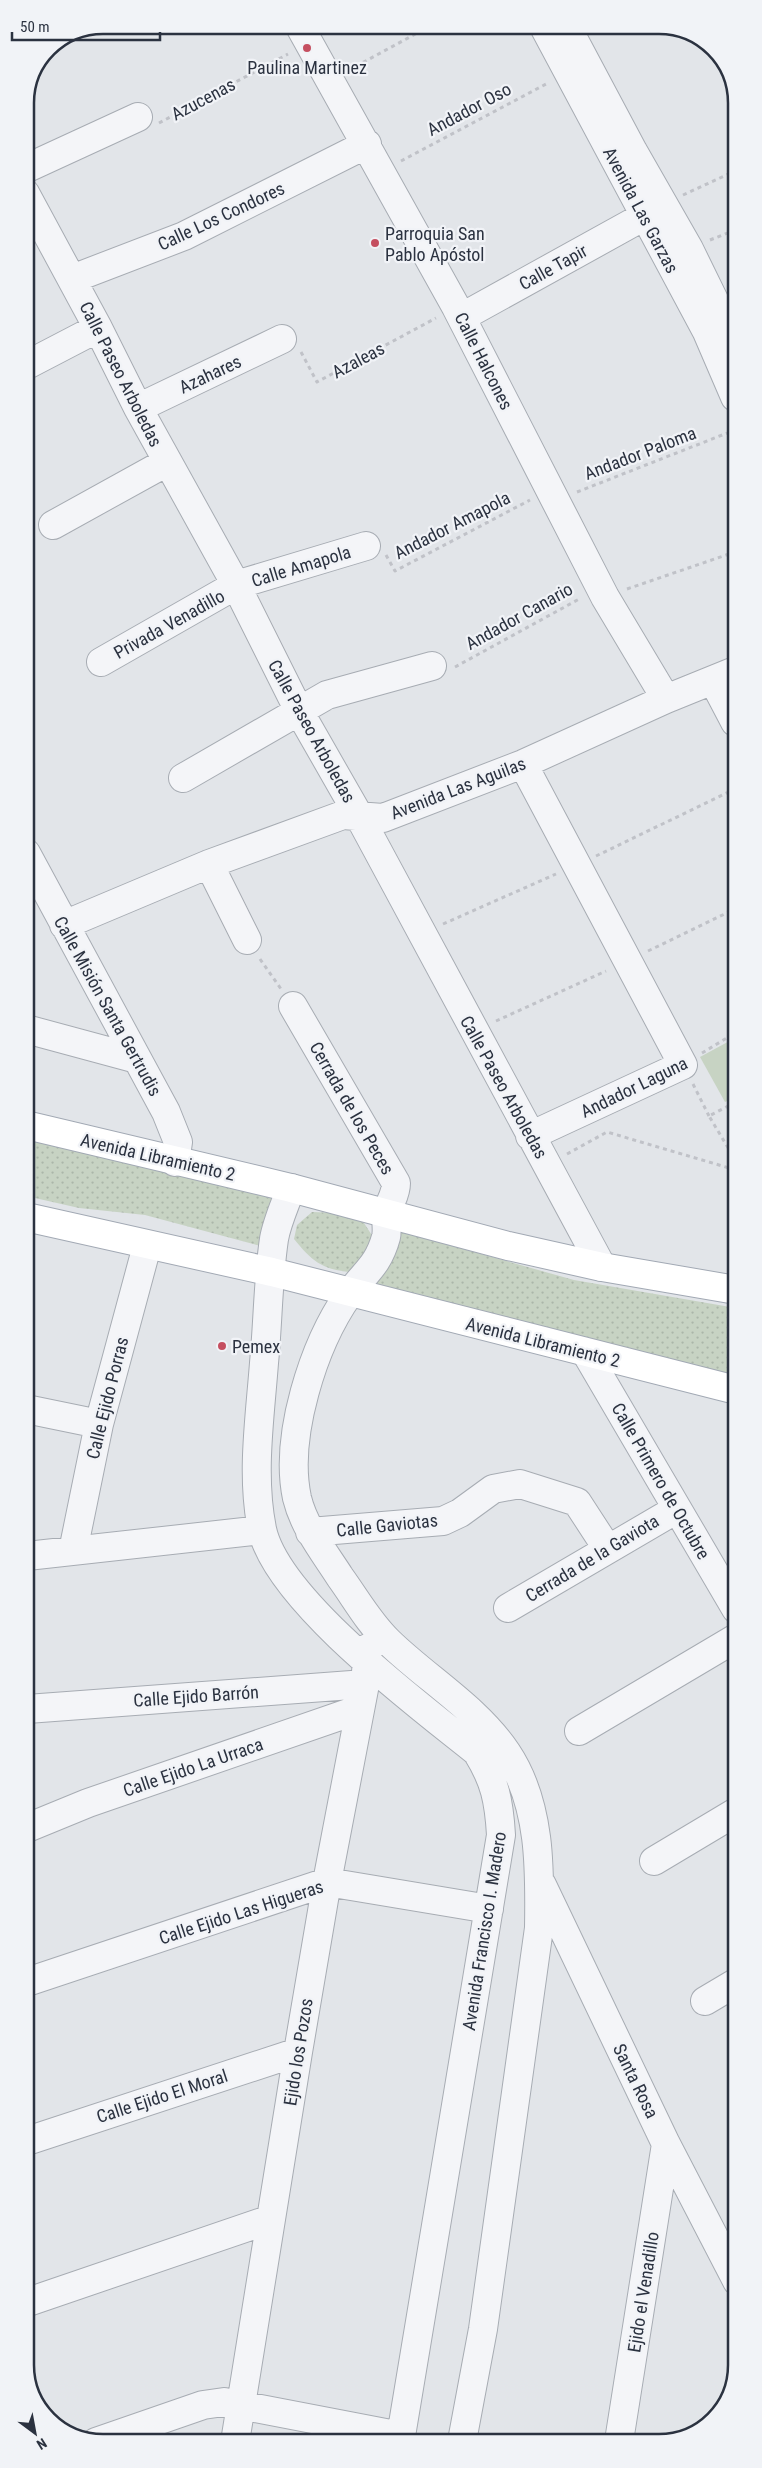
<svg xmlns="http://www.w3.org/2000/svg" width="762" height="2468" viewBox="0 0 762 2468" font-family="'Roboto Condensed',sans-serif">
  <defs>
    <pattern id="park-dots" width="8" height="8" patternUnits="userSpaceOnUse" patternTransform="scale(1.25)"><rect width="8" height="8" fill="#c7d3c3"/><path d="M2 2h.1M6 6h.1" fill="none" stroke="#abb6a9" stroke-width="1.8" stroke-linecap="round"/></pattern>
  </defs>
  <rect width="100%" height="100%" fill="#e2e5e9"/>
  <!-- park -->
  <path fill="url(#park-dots)" d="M26,1131L274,1199L264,1247L145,1215L79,1208L26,1196Z
    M312,1212L339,1213L364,1223L375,1240L351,1272C322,1270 311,1260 294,1239L297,1225Z
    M395,1230L574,1280L736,1308V1382L365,1285Z"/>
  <!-- pitch -->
  <path fill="#c7d3c3" d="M735,1038L736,1097L725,1102L700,1057Z"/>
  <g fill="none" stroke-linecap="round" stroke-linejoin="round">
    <!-- minor casing -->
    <g stroke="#a7acb3" stroke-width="30">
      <path id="minor" d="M299,25L456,307L605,597L666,699
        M543,25L707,332L735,397
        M566,25L633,151L689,249L735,343
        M25,169L138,117
        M25,193L98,328L138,408L236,585L299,711L359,816L602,1267
        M72,279L184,236L367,144
        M462,317L659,208
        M25,366L98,328
        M138,408L282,339
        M53,525L167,462
        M101,662L236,585L366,546
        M713,680L735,722
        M523,764L683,1065L530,1136
        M183,778L327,695L432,666
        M26,853L166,1112L178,1142L175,1162
        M209,864L247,940
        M64,925L209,864L343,815L383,818L523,764L666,699L735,671
        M293,1006L396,1183C396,1195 390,1201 387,1212C385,1220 388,1229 386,1237C378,1266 365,1272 349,1294C313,1345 284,1437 297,1498C304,1527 324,1552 340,1577C356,1599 369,1623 389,1642C427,1679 477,1708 507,1753C541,1804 540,1870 539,1928L483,2329L462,2441
        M26,1029L137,1059
        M291,1188C285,1205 277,1222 274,1239C268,1279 268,1322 264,1363C260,1417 251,1475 262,1529C277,1600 420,1706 477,1752C495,1781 499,1801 501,1835L400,2442
        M586,1353L736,1609
        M26,1409L99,1424
        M310,1532L443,1521L460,1513L493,1489L520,1484L577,1502L607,1548
        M73,1551L99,1424L147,1246
        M27,1556L262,1530
        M508,1608L677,1509
        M27,1709L365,1684
        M579,1731L736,1638
        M27,1828L88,1803L360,1709
        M654,1861L736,1812
        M542,1885L666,2144L737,2281
        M27,1982L327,1882L489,1909
        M705,2001L737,1982
        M27,2141L298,2052
        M28,2302L271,2219
        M619,2441L666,2144
        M96,2442L203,2405L224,2402L401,2436
        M235,2442L298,2052L327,1882L365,1684L368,1648"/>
    </g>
    <!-- major casing -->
    <g stroke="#a2a9b4" stroke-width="30">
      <path id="major" d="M26,1125L291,1188L508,1246L602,1267L736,1290
        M26,1217L272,1272L736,1390"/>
    </g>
    <!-- path -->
    <path stroke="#c0c2c8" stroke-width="3" stroke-dasharray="4 4" stroke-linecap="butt" d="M349,70L432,25
      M159,123L288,54
      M401,161L548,83
      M683,195L735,171
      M710,240L735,230
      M301,352L317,382L436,318
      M577,492L735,430
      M386,555L395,571L530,500
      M627,589L735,552
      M455,667L581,598
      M596,856L735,789
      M443,924L556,874
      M648,951L735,909
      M260,959L281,989
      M496,1021L606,971
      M702,1053L735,1033
      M693,1084L709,1116
      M736,1102L709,1116L736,1161
      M567,1154L607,1132L736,1170"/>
    <!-- minor -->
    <use href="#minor" stroke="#f4f5f8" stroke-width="28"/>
    <!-- major -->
    <use href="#major" stroke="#fff" stroke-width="28"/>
  </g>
  <!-- markers -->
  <g fill="#c54f60" stroke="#f1f3f7" stroke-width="2">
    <circle cx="307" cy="48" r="5"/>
    <circle cx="375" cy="243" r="5"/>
    <circle cx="222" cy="1346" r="5"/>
  </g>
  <g text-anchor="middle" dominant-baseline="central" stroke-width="4.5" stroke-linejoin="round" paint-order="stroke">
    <!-- poi labels -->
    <g font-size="18" fill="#2b3240" stroke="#f1f3f7" text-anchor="start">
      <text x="307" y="67" text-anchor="middle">Paulina Martinez</text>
      <text x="385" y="233">Parroquia San<tspan x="385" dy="21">Pablo Apóstol</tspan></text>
      <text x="232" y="1346">Pemex</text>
    </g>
    <!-- street labels -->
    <g font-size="18" fill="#2b3240" stroke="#f1f3f7">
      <text transform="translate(203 99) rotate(-28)">Azucenas</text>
      <text transform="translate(469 109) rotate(-28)">Andador Oso</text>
      <text transform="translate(641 210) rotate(62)">Avenida Las Garzas</text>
      <text transform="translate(221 216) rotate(-25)">Calle Los Condores</text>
      <text transform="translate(553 267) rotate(-29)">Calle Tapir</text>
      <text transform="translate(358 360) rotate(-28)">Azaleas</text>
      <text transform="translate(484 361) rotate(63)">Calle Halcones</text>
      <text transform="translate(121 374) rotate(63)">Calle Paseo Arboledas</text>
      <text transform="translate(210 374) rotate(-25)">Azahares</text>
      <text transform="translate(640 453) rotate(-21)">Andador Paloma</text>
      <text transform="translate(452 525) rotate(-27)">Andador Amapola</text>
      <text transform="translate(301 566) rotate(-17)">Calle Amapola</text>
      <text transform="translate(519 616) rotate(-29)">Andador Canario</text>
      <text transform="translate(169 624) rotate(-29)">Privada Venadillo</text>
      <text transform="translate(312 731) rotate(61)">Calle Paseo Arboledas</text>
      <text transform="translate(458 788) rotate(-21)">Avenida Las Aguilas</text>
      <text transform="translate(108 1006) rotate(61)">Calle Misión Santa Gertrudis</text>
      <text transform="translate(504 1087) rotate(61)">Calle Paseo Arboledas</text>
      <text transform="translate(634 1087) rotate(-26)">Andador Laguna</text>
      <text transform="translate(352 1108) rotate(60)">Cerrada de los Peces</text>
      <text transform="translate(158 1157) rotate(13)">Avenida Libramiento 2</text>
      <text transform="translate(543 1342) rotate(14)">Avenida Libramiento 2</text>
      <text transform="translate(107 1398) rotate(-76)">Calle Ejido Porras</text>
      <text transform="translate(661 1481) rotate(60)">Calle Primero de Octubre</text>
      <text transform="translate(387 1525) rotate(-6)">Calle Gaviotas</text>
      <text transform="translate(592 1558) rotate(-31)">Cerrada de la Gaviota</text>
      <text transform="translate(196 1696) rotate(-4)">Calle Ejido Barrón</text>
      <text transform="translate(193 1767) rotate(-19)">Calle Ejido La Urraca</text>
      <text transform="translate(241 1912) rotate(-18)">Calle Ejido Las Higueras</text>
      <text transform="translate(484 1931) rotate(-81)">Avenida Francisco I. Madero</text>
      <text transform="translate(298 2052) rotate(-81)">Ejido los Pozos</text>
      <text transform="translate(636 2081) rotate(64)">Santa Rosa</text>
      <text transform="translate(162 2096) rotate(-18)">Calle Ejido El Moral</text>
      <text transform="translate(643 2292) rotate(-81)">Ejido el Venadillo</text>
    </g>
  </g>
  <!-- crop -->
  <path d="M0 0H762V2468H0ZM103 34H659A69 69 0 0 1 728 103V2365A69 69 0 0 1 659 2434H103A69 69 0 0 1 34 2365V103A69 69 0 0 1 103 34Z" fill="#f1f3f7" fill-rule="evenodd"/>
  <path fill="none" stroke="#2b3240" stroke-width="2.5" d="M103 34H659A69 69 0 0 1 728 103V2365A69 69 0 0 1 659 2434H103A69 69 0 0 1 34 2365V103A69 69 0 0 1 103 34Z"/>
  <!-- north arrow -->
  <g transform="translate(35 2433) rotate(148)" stroke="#f1f3f7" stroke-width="4" paint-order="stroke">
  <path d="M0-4L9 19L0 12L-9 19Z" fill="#2b3240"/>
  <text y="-8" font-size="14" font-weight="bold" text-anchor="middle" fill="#2b3240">N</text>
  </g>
  <!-- scale -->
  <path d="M12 32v8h148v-8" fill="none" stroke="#2b3240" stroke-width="2.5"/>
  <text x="20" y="32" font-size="15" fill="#2b3240" stroke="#f1f3f7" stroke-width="4" paint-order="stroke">50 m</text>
</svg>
